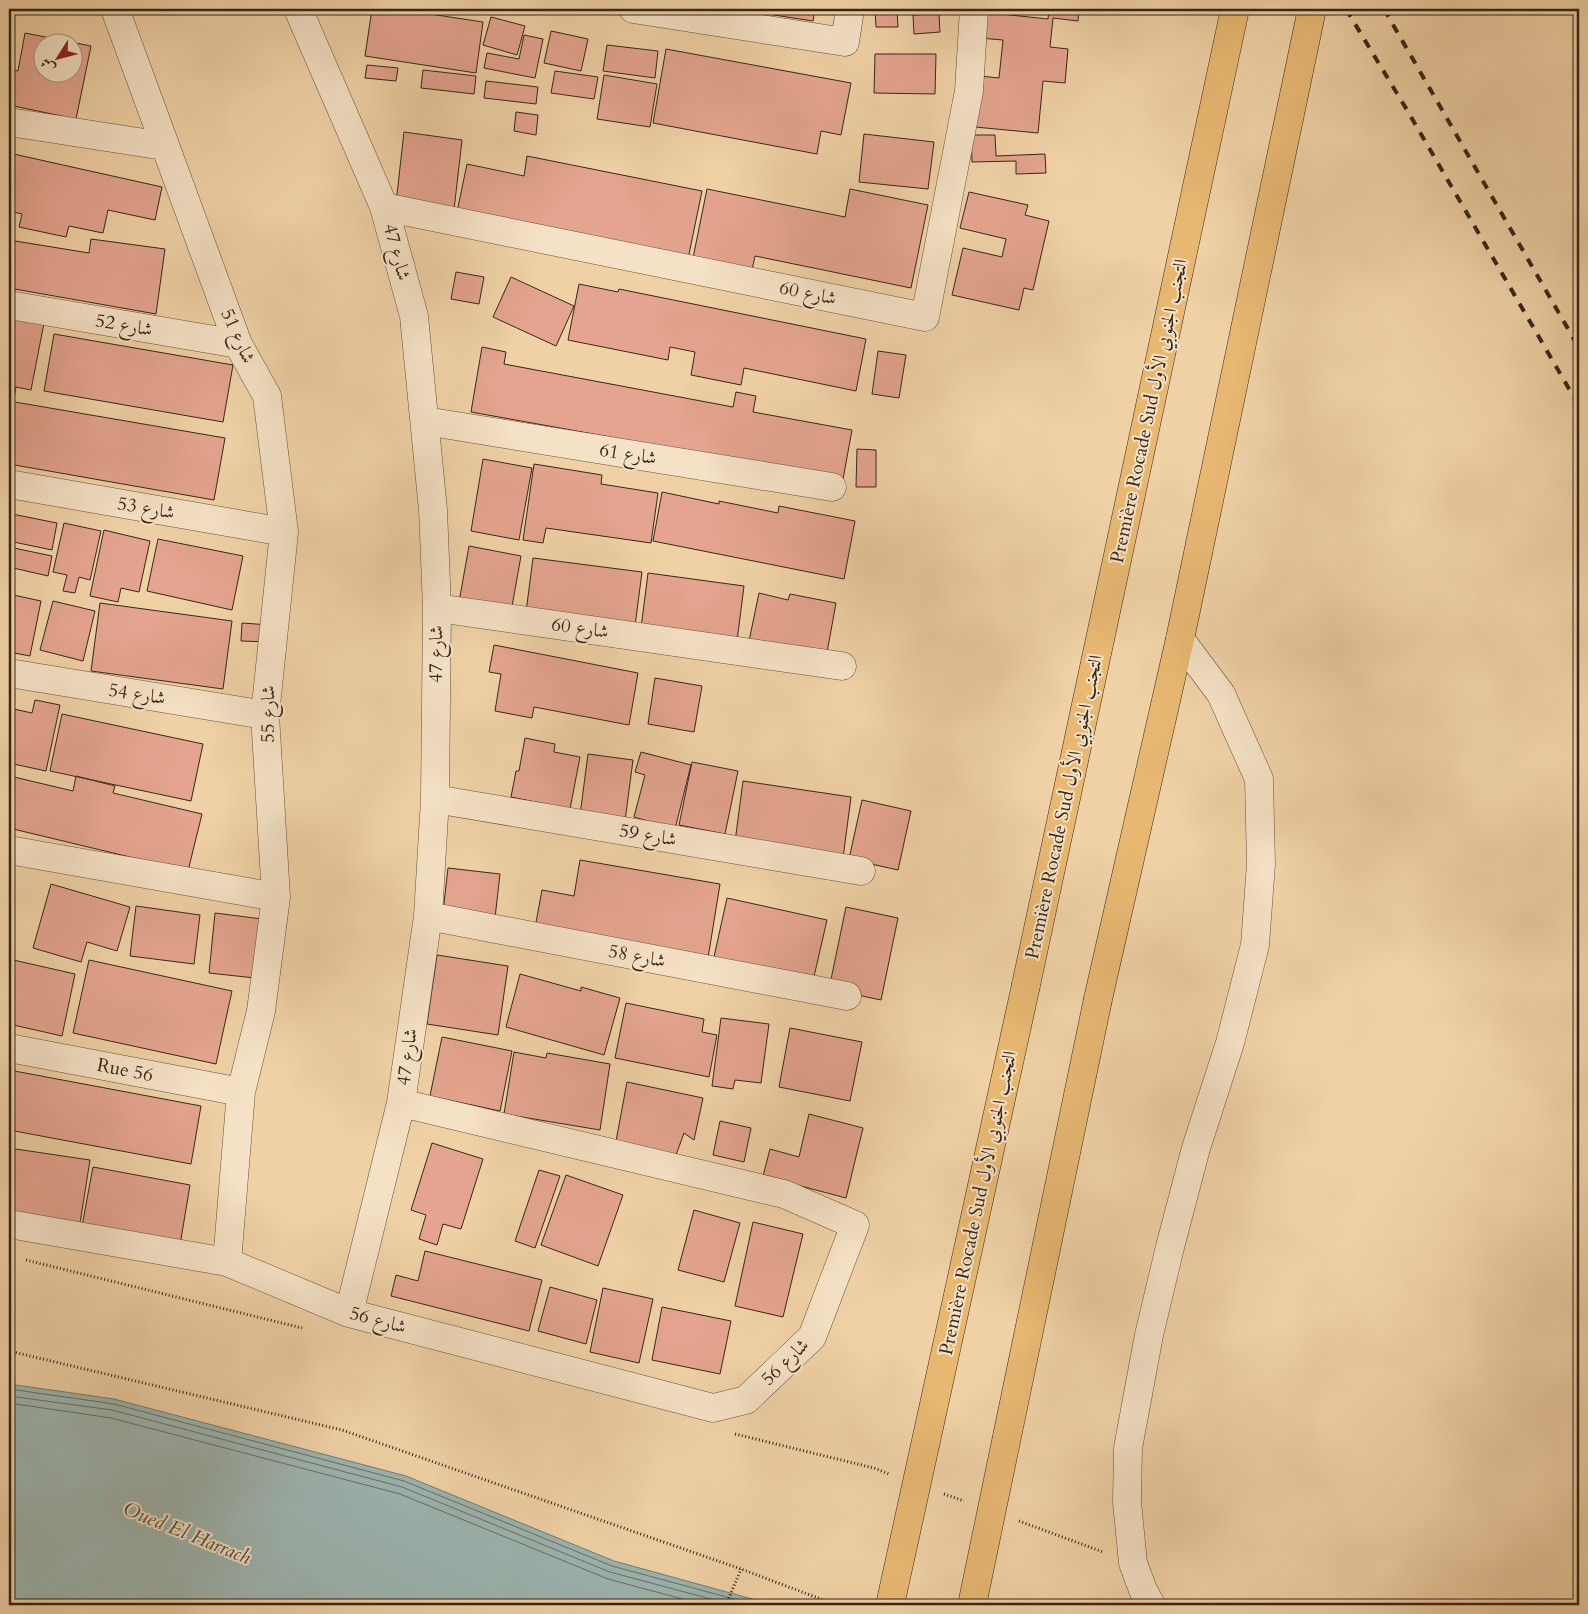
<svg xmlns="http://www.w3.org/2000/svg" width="1588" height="1614" viewBox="0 0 1588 1614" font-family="Cardo,Amiri,serif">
  <rect width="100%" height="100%" fill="#f0d1a6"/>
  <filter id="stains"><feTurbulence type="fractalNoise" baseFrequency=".004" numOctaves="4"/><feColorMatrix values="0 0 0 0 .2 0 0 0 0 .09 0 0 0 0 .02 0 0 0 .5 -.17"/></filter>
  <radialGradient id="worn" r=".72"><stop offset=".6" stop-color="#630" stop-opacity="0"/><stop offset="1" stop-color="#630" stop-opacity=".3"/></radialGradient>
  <!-- water -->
  <path fill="#9db5b1" stroke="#747c74" d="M9,1384L114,1399L406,1476L614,1561L774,1605H9Z"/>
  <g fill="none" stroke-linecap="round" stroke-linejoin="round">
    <!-- shore -->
    <path stroke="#6a6e65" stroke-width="1" d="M9,1389L114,1404L404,1481L612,1566L756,1605
      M9,1396L112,1410L402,1487L610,1572L733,1605
      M9,1403L111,1418L400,1494L608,1579L705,1605"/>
  </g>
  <!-- building -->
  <path fill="#e4a48f" stroke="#372619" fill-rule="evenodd" d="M372,9H397L483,22L476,73L365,56Z
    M695,9H815L813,21L748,11L747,17Z
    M875,9H897L898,27H876Z
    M1049,9H1079L1078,21L1053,18L1050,47L1068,49L1065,83L1043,81L1038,133L975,127L980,76L999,78L1003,40L979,38L982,12L1048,19Z
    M939,14L940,32L914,34L913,15Z
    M491,17L525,26L517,55L483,45Z
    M551,31L588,39L581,71L544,63Z
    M25,33L91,46L76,119L9,105V69L18,71ZM42,42H72V72H42Z
    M524,35L543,39L535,78L484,68L487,53L519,59Z
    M607,45L658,51L655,78L603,71Z
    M666,49L851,83L841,135L821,131L817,154L653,123Z
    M875,54H936L935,94L874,93Z
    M367,65L398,68L396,81L365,78Z
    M423,70L476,76L474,94L421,88Z
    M555,71L598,77L594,99L551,93Z
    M604,75L657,84L650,127L597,119Z
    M486,81L538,87L536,104L484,98Z
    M516,112L538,115L536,135L514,131Z
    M404,132L462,140L454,210L396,203Z
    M864,134L934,142L928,189L859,182Z
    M971,135H995L996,156L1045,154L1046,173L1016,174V161L972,162Z
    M9,153L162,187L155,220L108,210L103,233L69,226L66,237L19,227L22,214L9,211Z
    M527,156L702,191L688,259L457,212L467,164L524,176Z
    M707,189L845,217L850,189L928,205L911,288L755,256L752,270L693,258Z
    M969,192L1028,205L1025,215L1049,221L1033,290L1024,288L1019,310L952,295L963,248L1002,257L1006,239L960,228Z
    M91,239L165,249L156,314L9,288V240L89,253Z
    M456,272L484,277L479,304L451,299Z
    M511,277L574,306L556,346L493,317Z
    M579,284L618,292L619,289L866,339L856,391L744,368L741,385L691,375L695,352L670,347L668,360L568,340Z
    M9,315L44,323L31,390L16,387L14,398L9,397Z
    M54,334L233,365L223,422L44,391Z
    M482,347L506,352L504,364L733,407L736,392L756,396L753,412L852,430L843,479L471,412Z
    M878,351L906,355L899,398L872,394Z
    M9,401L225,438L214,500L9,464Z
    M857,449L876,450V487H856Z
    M483,459L532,468L519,540L471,531Z
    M534,464L602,475L601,484L658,493L651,543L546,528L543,543L523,540Z
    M662,492L719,504V501L778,513L779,506L855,521L844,579L653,541Z
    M12,514L57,523L52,550L9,541V531Z
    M64,523L101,531L90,580L79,577L75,593L63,591L67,575L53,572Z
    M104,530L150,541L139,592L121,588L118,602L90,596Z
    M158,539L243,556L232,610L147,591Z
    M469,546L521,556L511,612L459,602Z
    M9,547L52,556L48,576L9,567Z
    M533,558L642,572L635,626L526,612Z
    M648,573L744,586L737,641L641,628Z
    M759,593L788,600L790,594L836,603L826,658L749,641Z
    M9,594L41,601L30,656L9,652Z
    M53,601L95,611L83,661L40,650Z
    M100,603L232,621L223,689L91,671Z
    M242,623L270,625L269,642L241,641Z
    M494,645L638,673L629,725L534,707L532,718L495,711L501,674L489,672Z
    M655,678L702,686L694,732L648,724Z
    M35,700L60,705L46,771L9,763V708L32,713Z
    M62,714L203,744L191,801L50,771Z
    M525,738L555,744L554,752L580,757L570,809L511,797L516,771H519Z
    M641,752L691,765L675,829L634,817L645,775L635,772Z
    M588,754L633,760L625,821L580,815Z
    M692,762L738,771L725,834L679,825Z
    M76,776L115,786L113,793L202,814L188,871L9,828V800L14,777L73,791Z
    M743,781L851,797L843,858L735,842Z
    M862,800L911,811L898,870L849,859Z
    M580,860L720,884L708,958L535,928L542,890L574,896Z
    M448,868L500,874L495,918L443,912Z
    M51,884L130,907L117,951L87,942L81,962L33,948Z
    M727,898L827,920L813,981L714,957Z
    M136,906L200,915L194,964L130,956Z
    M846,907L898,918L881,1000L829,989Z
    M215,913L262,919L255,978L209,973Z
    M437,955L508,966L498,1035L427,1024Z
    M9,959L75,974L62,1036L9,1024Z
    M89,960L232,991L216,1064L73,1033Z
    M520,974L581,991V987L620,998L604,1055L506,1027Z
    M626,1003L704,1019L702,1032L717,1035L709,1077L615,1058Z
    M721,1018L769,1024L761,1083L735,1080L733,1089L712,1086Z
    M790,1028L862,1042L850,1101L779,1087Z
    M442,1037L512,1051L500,1111L430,1096Z
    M514,1052L546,1058L547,1053L610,1064L600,1130L504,1114Z
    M9,1070L201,1106L191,1164L9,1130Z
    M627,1082L703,1098L694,1140L684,1133L676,1155L616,1141Z
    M809,1114L863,1128L846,1198L763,1176L770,1149L799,1157Z
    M720,1121L751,1128L744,1162L713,1155Z
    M432,1143L483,1159L461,1229L443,1224L437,1245L419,1239L426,1215L411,1210Z
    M9,1148L90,1160L80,1223L9,1213Z
    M93,1167L190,1185L180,1245L82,1226Z
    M539,1170L560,1176L535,1248L515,1241Z
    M566,1175L623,1195L598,1266L541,1245Z
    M694,1210L740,1223L724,1282L678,1270Z
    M753,1222L803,1234L783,1317L735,1306Z
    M425,1251L542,1280L529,1331L391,1296L396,1275L418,1281Z
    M550,1287L597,1300L586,1344L538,1331Z
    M603,1288L653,1299L639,1363L590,1352Z
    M662,1307L731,1321L720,1374L652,1360Z"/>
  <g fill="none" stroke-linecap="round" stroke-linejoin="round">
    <!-- minor casing -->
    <g stroke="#65513c" stroke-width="29">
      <path id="minor" d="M115,9L238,344L267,396L284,532L265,715L276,897L261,1011L241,1092L227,1262
        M298,9L384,207L414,316L433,510L437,608L435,799L428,916L401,1103L349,1313
        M633,9L845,42L850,9
        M9,122L164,146
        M384,207L925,317L969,91L974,9
        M9,305L238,344
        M425,421L832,487
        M9,484L284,532
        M437,608L842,666
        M9,673L265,715
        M435,799L861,871
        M9,850L276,897
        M428,916L847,996
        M9,1048L241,1092
        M9,1224L227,1262L349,1313L713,1408L746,1400L812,1337L855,1225L784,1194L401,1103
        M1151,1605L1143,1590L1133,1563L1127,1502L1128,1448L1149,1335L1170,1247L1196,1148L1230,1043L1255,945L1261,864L1259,779L1221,694L1180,639"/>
    </g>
    <!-- motorway casing -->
    <g stroke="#372619" stroke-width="29">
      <path id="motorway" d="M1026,985L1235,9
        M1098,999L1180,639L1312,9"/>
    </g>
    <!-- path -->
    <path stroke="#372619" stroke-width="3" stroke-dasharray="1 2.5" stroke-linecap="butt" d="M26,1260L302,1328
      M9,1351L342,1430L741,1569L826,1601L830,1605
      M735,1434L874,1468L889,1474
      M944,1494L964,1501
      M1019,1521L1103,1552
      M726,1605L741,1569"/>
    <!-- minor -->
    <use href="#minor" stroke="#f5e1c5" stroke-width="28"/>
    <!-- motorway -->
    <use href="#motorway" stroke="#e8b873" stroke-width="28"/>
    <!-- rail -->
    <path stroke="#372619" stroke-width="4" stroke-dasharray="9 9" stroke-linecap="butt" d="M1346,9L1407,110L1579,406
      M1384,9L1579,348"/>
    <!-- motorway-bridge casing -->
    <g stroke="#372619" stroke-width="29" stroke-linecap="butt">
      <path id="motorway-bridge" d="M890,1605L1026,985
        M972,1605L1098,999"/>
    </g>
    <!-- motorway-bridge -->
    <use href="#motorway-bridge" stroke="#e8b873" stroke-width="28"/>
  </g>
  <g text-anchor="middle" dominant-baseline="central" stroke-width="4" stroke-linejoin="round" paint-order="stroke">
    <!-- street labels -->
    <g font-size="19" fill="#372619" stroke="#f5e1c5">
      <text transform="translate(397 252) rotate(75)">شارع 47</text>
      <text transform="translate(808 293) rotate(12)">شارع 60</text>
      <text transform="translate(124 325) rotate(10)">شارع 52</text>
      <text transform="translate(238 336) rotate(66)">شارع 51</text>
      <text transform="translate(1149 411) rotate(-78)">Première Rocade Sud التجنب الجنوبي الأول</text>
      <text transform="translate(628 454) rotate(9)">شارع 61</text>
      <text transform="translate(146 508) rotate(10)">شارع 53</text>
      <text transform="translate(580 628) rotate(8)">شارع 60</text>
      <text transform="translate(436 654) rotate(-89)">شارع 47</text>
      <text transform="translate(137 694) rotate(9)">شارع 54</text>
      <text transform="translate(268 714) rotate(-89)">شارع 55</text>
      <text transform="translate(1064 807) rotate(-78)">Première Rocade Sud التجنب الجنوبي الأول</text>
      <text transform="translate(648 835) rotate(10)">شارع 59</text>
      <text transform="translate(637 956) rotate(11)">شارع 58</text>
      <text transform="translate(407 1057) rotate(-82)">شارع 47</text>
      <text transform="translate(125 1070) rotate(11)">Rue 56</text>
      <text transform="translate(978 1203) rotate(-78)">Première Rocade Sud التجنب الجنوبي الأول</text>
      <text transform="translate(378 1320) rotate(15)">شارع 56</text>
      <text transform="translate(785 1362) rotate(-44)">شارع 56</text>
    </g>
    <!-- water labels -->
    <g font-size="20" font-style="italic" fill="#504a3f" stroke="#f5e1c5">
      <text transform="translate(187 1533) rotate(22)">Oued El Harrach</text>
    </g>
  </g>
  <!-- margin -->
  <rect width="1588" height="1614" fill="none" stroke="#f0d1a6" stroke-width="30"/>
  <rect x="10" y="10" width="1568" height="1594" fill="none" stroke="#372619" stroke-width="2.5"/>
  <rect x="15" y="15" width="1558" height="1584" fill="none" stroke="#372619"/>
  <!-- north arrow -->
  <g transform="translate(58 58) rotate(234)"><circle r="24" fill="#f5e1c5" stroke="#a99680"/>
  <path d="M0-4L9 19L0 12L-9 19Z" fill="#8f2418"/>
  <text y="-8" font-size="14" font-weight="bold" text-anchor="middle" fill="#372619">ش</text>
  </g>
  <rect width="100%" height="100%" filter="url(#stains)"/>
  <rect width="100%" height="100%" fill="url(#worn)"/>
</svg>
